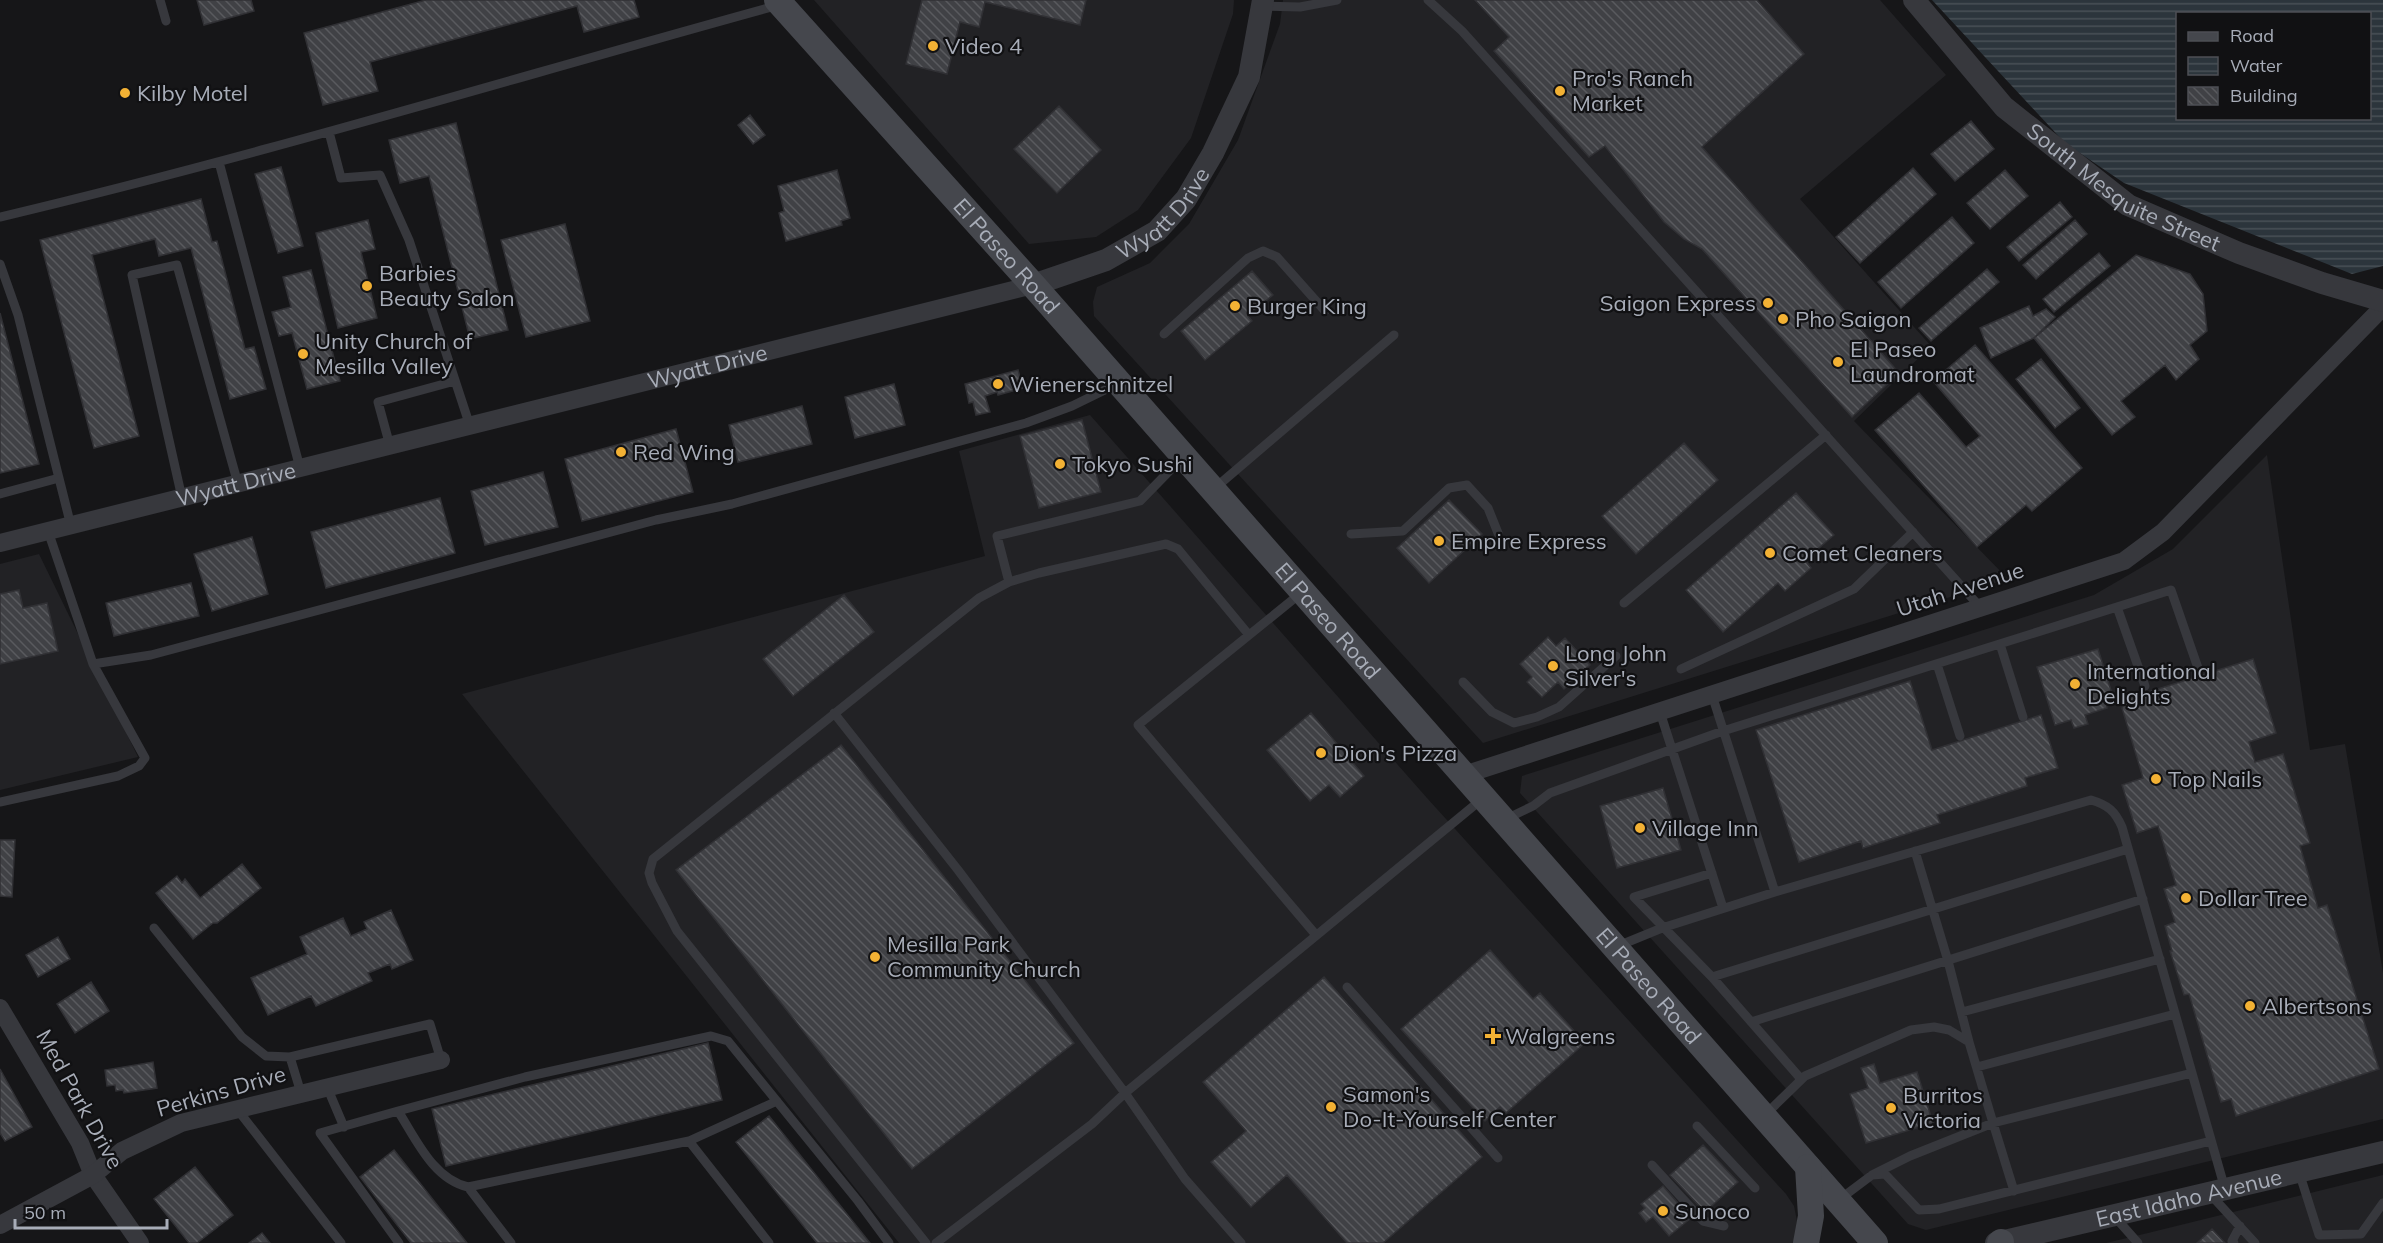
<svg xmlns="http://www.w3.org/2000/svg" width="2383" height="1243" viewBox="0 0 2383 1243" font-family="Mulish,sans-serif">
  <defs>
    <pattern id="water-rules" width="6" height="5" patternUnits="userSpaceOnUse" patternTransform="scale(1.5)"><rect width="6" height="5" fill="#2c353c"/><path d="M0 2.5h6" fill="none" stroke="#485056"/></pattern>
    <pattern id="building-back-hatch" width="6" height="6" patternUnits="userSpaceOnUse" patternTransform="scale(1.5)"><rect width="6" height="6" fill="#404145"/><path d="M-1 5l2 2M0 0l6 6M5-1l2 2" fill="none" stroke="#595a5e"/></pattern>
  </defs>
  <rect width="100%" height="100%" fill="#161618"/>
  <!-- built -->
  <path fill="#222225" d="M814,0H1234L1233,14L1191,138L1138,210L1096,237L1029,244Z
    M1283,0H1880L1946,75L1800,199L1931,346L1854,421L2008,579L1483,743L1094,316L1093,302L1097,287L1150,263L1189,224L1238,140L1280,24Z
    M1090,415L1427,798L1786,1194L1794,1206L1797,1221L1796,1236L1793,1243H899L462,694L985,556L959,451Z
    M2267,455L2310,750L2345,744L2383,973V1119L1926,1230L1908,1224L1520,793L1522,776L2094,595L2173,549Z
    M39,554L138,757L0,790V564Z
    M2383,1175V1243H2106L2148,1233Z"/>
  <!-- water -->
  <path fill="url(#water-rules)" fill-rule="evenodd" d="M1932,0H2383V266L2352,274L2124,183L2065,143ZM2178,14H2370V118H2178Z"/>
  <!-- building -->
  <path fill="url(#building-back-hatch)" stroke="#303034" stroke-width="1.5" d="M197,0H251L254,11L204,25Z
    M426,0H634L639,17L584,32L577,6L370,62L378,91L323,105L304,33Z
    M922,0H1086L1080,25L985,2L979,27L960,22L947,74L906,64Z
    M1475,0H1757L1804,54L1702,147L1899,373L1852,417L1702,249L1684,239L1664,222L1605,146L1589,157L1494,51L1509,37Z
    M1059,106L1101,150L1057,193L1014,149Z
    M750,115L765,135L753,144L738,125Z
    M1971,121L1994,149L1955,181L1931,154Z
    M456,123L508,330L470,339L429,176L400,183L389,140Z
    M281,167L303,246L278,253L255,174Z
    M1913,168L1936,194L1860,263L1836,237Z
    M837,170L850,218L841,221L842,225L786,241L779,213L784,211L778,186Z
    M2005,170L2028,196L1990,229L1967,203Z
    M201,199L212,242L217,241L245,349L254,347L266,389L230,399L191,248L159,256L155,239L92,255L139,436L94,448L40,240Z
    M2060,202L2072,217L2019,261L2007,247Z
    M1952,217L1974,243L1901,308L1878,282Z
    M368,220L375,249L361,252L377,318L338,328L316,233Z
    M2075,220L2087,234L2036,279L2023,265Z
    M565,224L590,321L526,337L501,240Z
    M2099,253L2110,266L2054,312L2043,299Z
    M2136,255L2190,274L2203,294L2207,331L2190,345L2199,359L2176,380L2165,365L2121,401L2135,417L2112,435L2034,338Z
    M1987,269L1999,282L1931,341L1919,328Z
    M311,270L340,381L307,389L292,333L279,336L272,312L291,307L283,277Z
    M1252,271L1273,295L1248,316L1252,321L1205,360L1181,331Z
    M2029,306L2033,316L2046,309L2055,317L2034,338L1991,358L1980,328Z
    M0,313L39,464L0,473Z
    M1975,345L2082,468L2032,511L2026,505L1977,547L1875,430L1919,393L1966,447L1980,436L1933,381Z
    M2041,359L2080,408L2055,428L2016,379Z
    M1018,370L1023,388L998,395L997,392L985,396L990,412L976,415L973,402L969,403L965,384Z
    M894,384L905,425L855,438L845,397Z
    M802,406L812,444L738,462L729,425Z
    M1082,420L1101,492L1039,508L1020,436Z
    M676,429L693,492L582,521L565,459Z
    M1684,443L1718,480L1636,554L1602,516Z
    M543,472L558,527L485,545L471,491Z
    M1796,493L1834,535L1805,560L1811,568L1785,591L1778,583L1723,632L1686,590Z
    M440,498L455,553L326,588L311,532Z
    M1449,500L1482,534L1429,583L1397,548Z
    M252,537L268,594L212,611L194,554Z
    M191,583L199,616L114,636L106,603Z
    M19,590L23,608L47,603L58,651L0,664V594Z
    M844,595L874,632L793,696L763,659Z
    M1548,637L1556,646L1565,638L1590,665L1564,689L1558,682L1542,697L1527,682L1532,677L1520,664Z
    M2098,649L2114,700L2106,702L2107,708L2085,715L2088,724L2074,728L2071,720L2055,725L2037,667Z
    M2253,659L2276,733L2249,742L2255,762L2283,754L2310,843L2300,846L2318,908L2327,905L2379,1069L2236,1116L2231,1099L2221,1102L2189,994L2184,995L2170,951H2172L2165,926L2175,922L2164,889L2176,885L2158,826L2137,833L2122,785L2143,778L2122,708L2126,699Z
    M1910,681L1932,750L2041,715L2058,768L2025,778L2027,786L1937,815L1940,823L1863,848L1861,841L1799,862L1756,730Z
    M1311,713L1364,776L1340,797L1329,785L1310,801L1267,750Z
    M841,745L1074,1043L912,1169L676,870Z
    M1663,788L1681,850L1617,868L1600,806Z
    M0,840H15L12,897L0,896Z
    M242,864L261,888L217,923H213L193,939L156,893L177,876L182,883L185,879L200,898Z
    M391,910L413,960L392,969L390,964L368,973L372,981L316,1006L311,996L268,1015L251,978L307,954L300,937L343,918L351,936L367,929L364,922Z
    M58,937L70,959L38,977L26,955Z
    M1490,950L1533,999L1540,993L1585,1043L1506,1113L1500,1107L1485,1121L1401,1029Z
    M1324,977L1482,1157L1383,1243H1347L1287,1175L1251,1207L1211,1162L1246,1131L1203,1082Z
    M91,982L109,1011L75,1033L57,1004Z
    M708,1043L722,1100L446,1166L432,1109Z
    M153,1062L157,1088L124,1093L123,1090L116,1091L115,1085L107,1086L105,1070Z
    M1874,1064L1880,1083L1917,1072L1933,1123L1866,1143L1850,1094L1868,1088L1861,1068Z
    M0,1069L32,1127L5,1141L0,1133Z
    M769,1116L870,1243H817L736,1142Z
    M1703,1145L1738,1182L1705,1212L1670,1175Z
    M394,1150L467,1243H411L360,1177Z
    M195,1167L233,1215L197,1243H189L154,1199Z
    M1663,1186L1691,1218L1669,1236L1653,1217L1646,1222L1639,1213L1645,1208L1641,1204Z
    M2212,1229L2225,1243H2197Z
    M262,1233L270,1243H249Z"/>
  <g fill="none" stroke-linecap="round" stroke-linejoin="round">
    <!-- service -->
    <path stroke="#37383d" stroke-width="9" d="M160,0L166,21
      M1428,0L1462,31L1981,608
      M1263,6L1300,7L1337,0
      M329,132L341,178L380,175L409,240L470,426
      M219,162L300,468
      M0,217C262,155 520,76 779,5
      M0,264L18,315L71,526
      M1164,334L1248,258L1263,251L1277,257L1325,311
      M390,446L378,402L455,381
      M1215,488L1394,335
      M0,494L59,478
      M182,498L132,275L177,265L238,484
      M48,531L93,664L151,655L656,520L732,504L1026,423L1072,406L1117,384
      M1351,534L1403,531L1449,488L1467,485L1488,508L1498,533
      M1009,582L997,536L1140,501L1182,458
      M1301,593L1138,725L1316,935
      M1624,603L1826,435
      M2117,607L2145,686
      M2000,644L2023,717
      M1937,664L1960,736
      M1681,669L1854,589L1913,532
      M1463,682L1492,712L1514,723L1537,717L1559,707L1616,656
      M1712,695L1775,892L2091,800C2108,805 2115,811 2122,827L2225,1189
      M1660,712L1723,908
      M834,713L958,870L1125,1093L1185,1179L1241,1243
      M0,802L118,776L139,766L145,758L93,664
      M1506,819L1533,806L1550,793L1723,731L2171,590L2198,668
      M1915,851L1948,961L1969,1042
      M154,928L242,1037L266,1056L290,1057
      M1618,946L1662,928L1775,892
      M1712,977L1634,897L1712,873
      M1347,987L1498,1158
      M1962,1012L2160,959
      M1751,1022L2143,899
      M1977,1067L2175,1014
      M1801,1079L1712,977L2128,849
      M327,1087L344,1127
      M301,1093L290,1057L430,1024L441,1060
      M237,1109L341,1243
      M398,1111L525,1077L711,1036L728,1041L858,1201L889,1243
      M1765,1115L1805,1076L1911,1030L1934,1027L1949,1030L1969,1042L1993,1123L1910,1156L1872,1175
      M1697,1126L1755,1188
      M689,1141L777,1101
      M1652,1165L1703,1221L1724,1226
      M2299,1172L2319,1235L2361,1234L2383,1203
      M468,1187L511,1243
      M2014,1191L1993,1123L2192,1073
      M2210,1194L2255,1243
      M1840,1199L1872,1175L1885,1174L1919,1210L1939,1209L2211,1141
      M2115,1217L2138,1243
      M399,1243L320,1133L398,1111C416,1139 433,1179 468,1187L689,1141L769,1243
      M926,1243L677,931L652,883L649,873L653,859L979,598L1009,582L1039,573L1166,544L1178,549L1249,635
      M936,1243L1092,1124L1125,1093L1482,799
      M2234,1243L2232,1241L2240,1226"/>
    <!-- minor -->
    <g stroke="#37383d" stroke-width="18">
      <path id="s1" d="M0,543L1033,285"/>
      <path d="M1464,775L2124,561L2163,532L2383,307"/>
      <path d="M0,1008L80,1143L93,1175L140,1243"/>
      <path d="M0,1225L93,1175L122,1151L181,1123L441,1060"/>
    </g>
    <!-- tertiary -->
    <g stroke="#37383d" stroke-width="22">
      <path id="s2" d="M1914,0L2004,107L2128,205L2239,253L2322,283L2383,301"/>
      <path id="s3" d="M1033,285L1106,260L1157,231L1186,199L1213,153L1249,77L1263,0"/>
      <path id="s4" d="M1996,1243L2383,1152"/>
    </g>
    <!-- secondary -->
    <g stroke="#45474d" stroke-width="26">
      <path id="s5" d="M777,0L1033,285L1875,1243"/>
      <path d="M1806,1243L1811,1216L1808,1167"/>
      <path d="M2000,1243L2001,1242"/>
    </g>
  </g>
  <!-- markers -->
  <g fill="#f2b134" stroke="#111113" stroke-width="2">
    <circle cx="933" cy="46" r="6"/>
    <circle cx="1560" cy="91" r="6"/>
    <circle cx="125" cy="93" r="6"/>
    <circle cx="367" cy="286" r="6"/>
    <circle cx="1768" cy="303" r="6"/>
    <circle cx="1235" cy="306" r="6"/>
    <circle cx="1783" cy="319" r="6"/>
    <circle cx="303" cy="354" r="6"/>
    <circle cx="1838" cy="362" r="6"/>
    <circle cx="998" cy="384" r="6"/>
    <circle cx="621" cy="452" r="6"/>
    <circle cx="1060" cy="464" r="6"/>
    <circle cx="1439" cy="541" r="6"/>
    <circle cx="1770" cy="553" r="6"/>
    <circle cx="1553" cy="666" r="6"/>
    <circle cx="2075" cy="684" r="6"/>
    <circle cx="1321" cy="753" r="6"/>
    <circle cx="2156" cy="779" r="6"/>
    <circle cx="1640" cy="828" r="6"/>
    <circle cx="2186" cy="898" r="6"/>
    <circle cx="875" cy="957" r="6"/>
    <circle cx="2250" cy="1006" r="6"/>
    <path d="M1490 1027h6v6h6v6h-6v6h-6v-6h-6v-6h6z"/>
    <circle cx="1331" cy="1107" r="6"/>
    <circle cx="1891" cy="1108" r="6"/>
    <circle cx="1663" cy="1211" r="6"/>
  </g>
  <g text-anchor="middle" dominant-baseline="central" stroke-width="4.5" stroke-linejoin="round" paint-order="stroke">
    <!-- poi labels -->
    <g font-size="22" fill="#a8adb8" stroke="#111113" text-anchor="start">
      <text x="945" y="46">Video 4</text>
      <text x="1572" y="78">Pro's Ranch<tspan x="1572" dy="25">Market</tspan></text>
      <text x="137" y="93">Kilby Motel</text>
      <text x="379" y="273">Barbies<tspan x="379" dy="25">Beauty Salon</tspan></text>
      <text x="1756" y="303" text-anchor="end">Saigon Express</text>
      <text x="1247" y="306">Burger King</text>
      <text x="1795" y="319">Pho Saigon</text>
      <text x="315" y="341">Unity Church of<tspan x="315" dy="25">Mesilla Valley</tspan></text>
      <text x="1850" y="349">El Paseo<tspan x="1850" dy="25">Laundromat</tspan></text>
      <text x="1010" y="384">Wienerschnitzel</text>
      <text x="633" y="452">Red Wing</text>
      <text x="1072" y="464">Tokyo Sushi</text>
      <text x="1451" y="541">Empire Express</text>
      <text x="1782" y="553">Comet Cleaners</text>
      <text x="1565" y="653">Long John<tspan x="1565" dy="25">Silver's</tspan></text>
      <text x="2087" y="671">International<tspan x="2087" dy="25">Delights</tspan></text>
      <text x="1333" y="753">Dion's Pizza</text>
      <text x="2168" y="779">Top Nails</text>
      <text x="1652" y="828">Village Inn</text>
      <text x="2198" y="898">Dollar Tree</text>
      <text x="887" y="944">Mesilla Park<tspan x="887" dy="25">Community Church</tspan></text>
      <text x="2262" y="1006">Albertsons</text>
      <text x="1505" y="1036">Walgreens</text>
      <text x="1343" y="1094">Samon's<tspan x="1343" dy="25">Do-It-Yourself Center</tspan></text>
      <text x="1903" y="1095">Burritos<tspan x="1903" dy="25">Victoria</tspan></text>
      <text x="1675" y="1211">Sunoco</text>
    </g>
    <!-- street labels -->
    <g font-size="22" fill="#a8adb8" stroke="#111113">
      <text stroke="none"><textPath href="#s2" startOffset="285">South Mesquite Street</textPath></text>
      <text stroke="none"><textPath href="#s3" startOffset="152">Wyatt Drive</textPath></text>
      <text stroke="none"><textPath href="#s5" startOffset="344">El Paseo Road</textPath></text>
      <text stroke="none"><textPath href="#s1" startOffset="729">Wyatt Drive</textPath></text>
      <text stroke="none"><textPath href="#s1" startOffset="243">Wyatt Drive</textPath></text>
      <text transform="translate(1960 589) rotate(-18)">Utah Avenue</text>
      <text stroke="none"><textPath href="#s5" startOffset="830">El Paseo Road</textPath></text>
      <text stroke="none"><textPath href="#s5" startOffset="1316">El Paseo Road</textPath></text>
      <text transform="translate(221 1091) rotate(-16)">Perkins Drive</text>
      <text transform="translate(80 1099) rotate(61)">Med Park Drive</text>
      <text stroke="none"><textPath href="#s4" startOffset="198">East Idaho Avenue</textPath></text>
    </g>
  </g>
  <!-- legend -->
  <rect x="2176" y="12" width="195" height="108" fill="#111113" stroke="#4d4f55" stroke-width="1.5"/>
  <rect x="2188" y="32" width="30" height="9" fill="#45474d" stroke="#4d4f55" stroke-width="1.5"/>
  <text x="2230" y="42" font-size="18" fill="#a8adb8">Road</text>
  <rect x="2188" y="57" width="30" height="18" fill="url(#water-rules)" stroke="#4d4f55" stroke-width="1.5"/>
  <text x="2230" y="72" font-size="18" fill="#a8adb8">Water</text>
  <rect x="2188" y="87" width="30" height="18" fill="url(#building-back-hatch)" stroke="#4d4f55" stroke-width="1.5"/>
  <text x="2230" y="102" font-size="18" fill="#a8adb8">Building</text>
  <!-- scale -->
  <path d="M15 1219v9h152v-9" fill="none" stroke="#a8adb8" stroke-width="3"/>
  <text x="24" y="1219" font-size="18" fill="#a8adb8" stroke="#111113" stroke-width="4.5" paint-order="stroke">50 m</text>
</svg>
